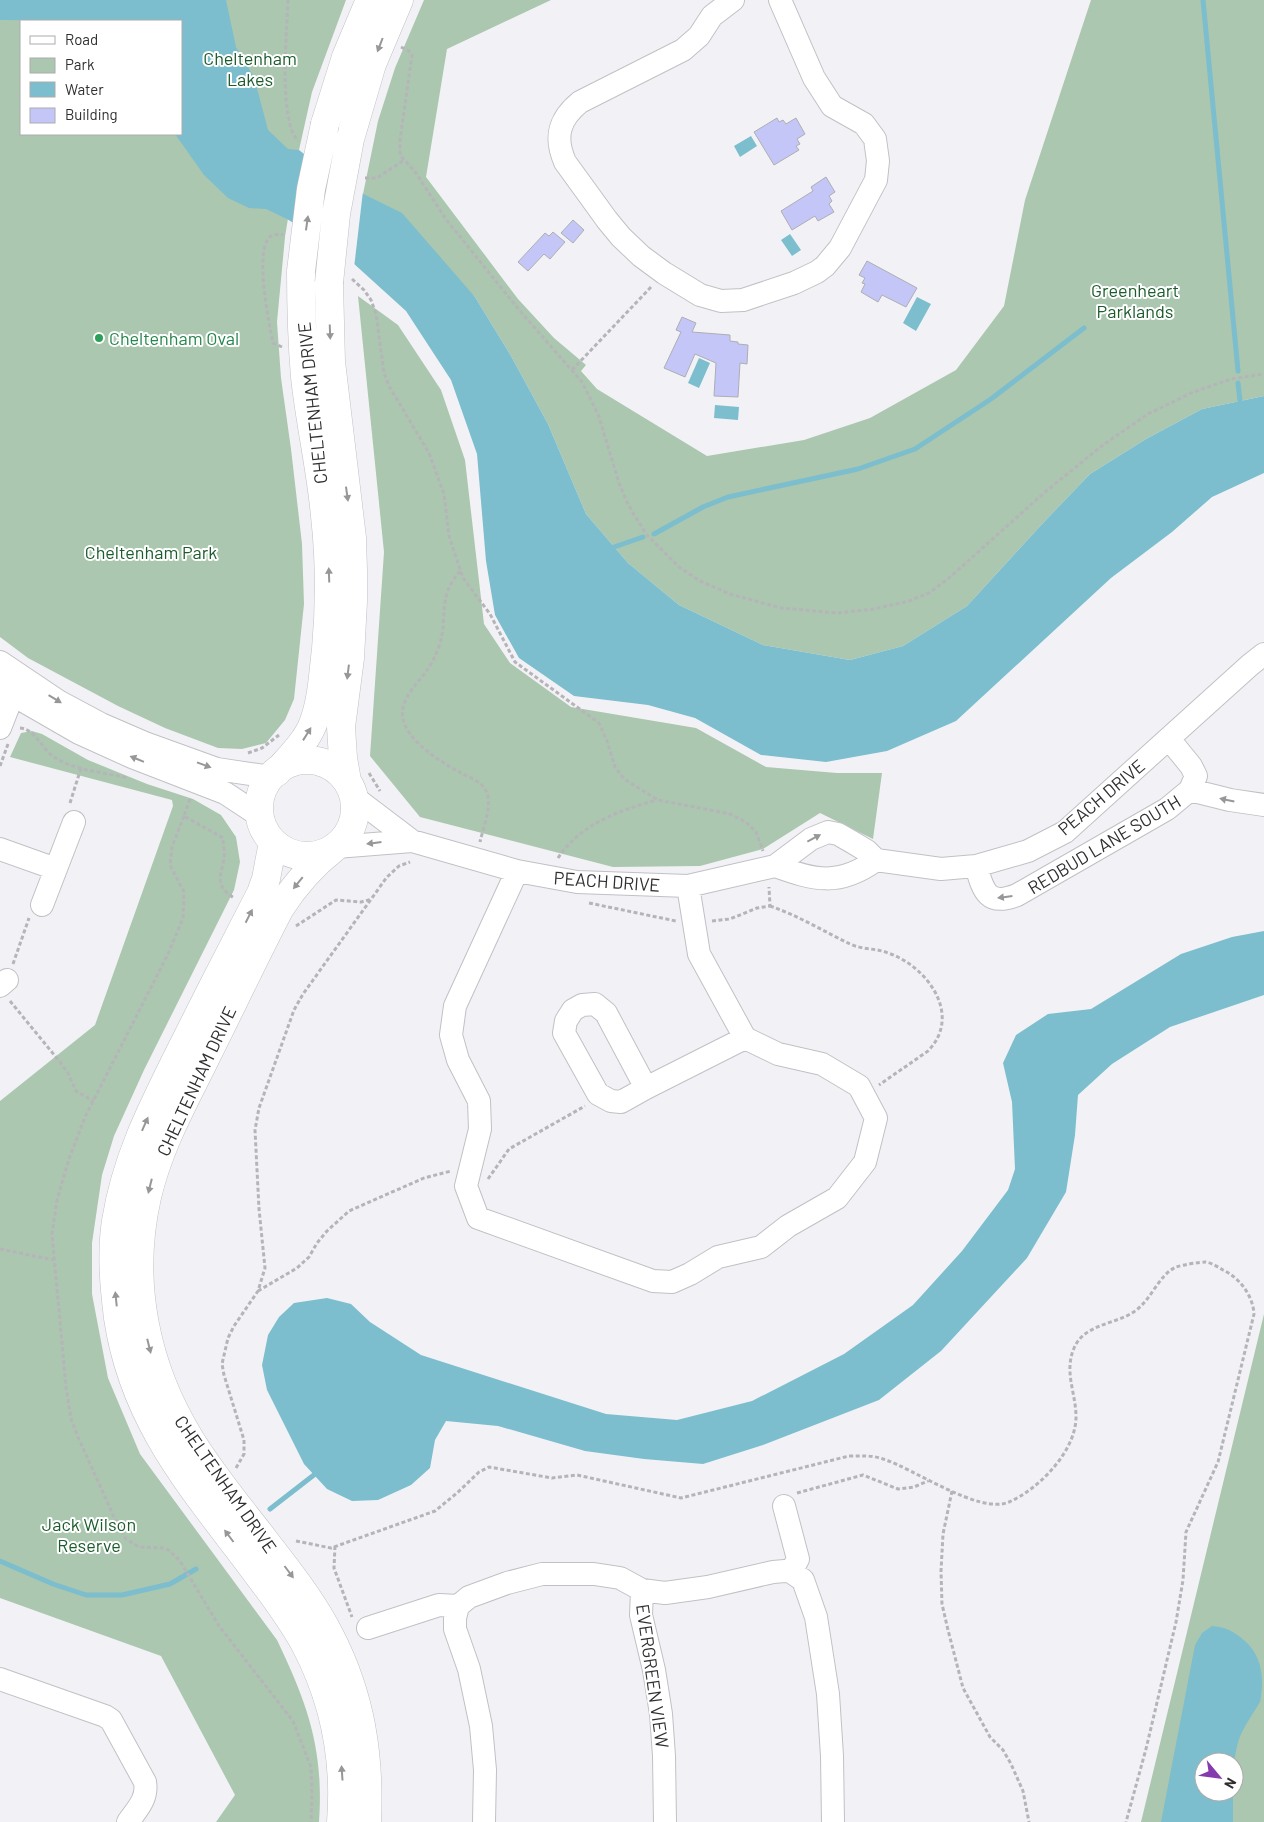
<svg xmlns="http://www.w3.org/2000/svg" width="1264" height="1822" viewBox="0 0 1264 1822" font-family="Barlow,sans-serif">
  <rect width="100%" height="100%" fill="#f2f2f6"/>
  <!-- green -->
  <path fill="#abc7af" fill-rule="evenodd" d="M0,0H346L312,92L299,150L285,237L277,322L281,378L291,449L302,544L304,604L294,699L285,720L266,743L242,749L218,748L165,728L118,706L28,658L0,637ZM21,21H181V134H21Z
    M424,0H551L447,49L426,177L518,299L554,338L586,365L581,371L597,389L707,456L804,440L870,418L956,370L1004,306L1025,200L1091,0H1264V396L1202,409L1146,439L1090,474L1043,523L967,606L903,646L850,660L763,645L679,605L628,563L586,514L548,424L511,356L475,297L363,194L378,121L395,68Z
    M358,296L398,325L441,390L465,460L484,624L510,663L571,707L696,728L766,767L837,773H882L873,839L820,813L763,849L700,866L613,867L420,817L370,756L384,552Z
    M32,731L42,734L88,760L147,784L193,799L221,815L236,837L240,862L234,890L144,1070L114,1136L102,1175L92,1243V1294L108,1378L140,1454L277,1640C308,1705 324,1749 319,1822H216L235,1795L161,1656L0,1598V1101L95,1025L173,806L172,800L10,757L21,733Z
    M1264,1314V1822H1141ZM1204,1762H1234V1792H1204Z"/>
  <!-- water -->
  <path fill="#7cbecd" d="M0,0H226L236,47L254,77L268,130L288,149L299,150L341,183L402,213L475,297L511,356L548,424L586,514L628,563L679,605L763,645L850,660L903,646L967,606L1043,523L1090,474L1146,439L1202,409L1264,396V473L1212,497L1172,532L1111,578L956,721L887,751L826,762L761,755L695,718L648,705L574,696L519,658L495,615L486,561L477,454L451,380L406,311L342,253L287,219L266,209L249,208L228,198L204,175L175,134H181V21L0,20Z
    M751,136L757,146L740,157L734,146Z
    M790,234L801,250L792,256L781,240Z
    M917,297L931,304L916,331L903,323Z
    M699,358L710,363L699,388L688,383Z
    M715,405L739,407L738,420L714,418Z
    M1264,931V995L1170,1027L1112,1064L1078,1095L1075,1135L1066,1192L1027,1258L941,1351L879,1400L763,1445L703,1464L644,1459L585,1451L498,1426L446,1421L435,1440L430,1468L411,1485L378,1500L352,1501L327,1489L304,1464L267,1390L262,1365L268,1335L279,1317L294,1303L327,1298L351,1304L370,1322L421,1355L606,1414L677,1420L752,1401L844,1354L913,1305L962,1251L1008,1190L1015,1169L1012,1102L1003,1063L1016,1035L1048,1014L1091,1009L1181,954L1232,937Z
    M1212,1626C1228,1627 1238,1634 1249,1645C1263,1661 1264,1682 1260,1702C1254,1712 1247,1722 1242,1732C1237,1742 1236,1752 1234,1762H1204V1792H1233V1822H1161L1195,1645L1202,1633Z"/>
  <!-- pier -->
  <path fill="#f2f2f6" d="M342,181L363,191L354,268L340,255Z"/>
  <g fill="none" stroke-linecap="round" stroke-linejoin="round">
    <!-- stream -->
    <path stroke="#7cbecd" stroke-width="5" d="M1203,0L1238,371
      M1238,383L1240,401
      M654,534L703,507L728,497L858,469L915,449L991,399L1084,328
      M614,547L643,537
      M270,1509L319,1471
      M0,1561L53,1584L86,1595H122L170,1584L196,1569"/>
  </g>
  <!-- building -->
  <path fill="#c4c6f8" stroke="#adaeb2" d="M777,118L779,122L783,120L786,124L796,118L805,134L797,139L800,144L796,146L799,150L774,165L754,132Z
    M826,177L835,192L829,196L832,201L829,204L834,212L818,221L815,216L792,230L781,211L813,191L811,187Z
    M573,220L584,230L573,243L561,233Z
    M553,232L565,242L550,259L544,254L528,271L518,262L545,233L549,236Z
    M867,261L917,288L906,307L882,295L878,302L861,292L865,284L862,283L865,278L859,275Z
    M682,317L696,323L692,332L730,335V341L738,342V344L748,345L747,364L740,363L738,397L714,396L716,363L695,354L685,377L664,368L681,332L676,330Z"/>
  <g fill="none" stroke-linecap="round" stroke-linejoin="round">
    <!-- minor casing -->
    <g stroke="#c1c1c5" stroke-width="24">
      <path id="minor" d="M733,0L712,16L699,36L683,50L580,102C559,119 554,137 565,162L607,220L621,237L641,256L664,273L700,295L721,301L743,300L794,283L817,272L825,266L840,248L876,180L878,161L875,139L864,124L832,106L814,78L780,0
        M0,662L58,701L101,724L145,743L217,769L271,777
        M0,685L13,695L79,733L132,757L225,793L260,816
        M0,728L18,682
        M1190,790L1230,800L1264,805
        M354,797L412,841
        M336,847L412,841L517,871L577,882L688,886L775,866L811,839L828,832L838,834L852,842L867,851L876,860L941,869L976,866L1028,851L1065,832L1250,665L1264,654
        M0,849L56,869
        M775,866C814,880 839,887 876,860
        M976,866C983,890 987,907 1017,895L1167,809L1190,790L1196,776L1191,766L1169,739
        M517,871L455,1006L451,1035L458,1060L479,1101L480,1129L466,1186L478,1218L653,1281L672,1282L690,1274L718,1257L761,1247L788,1226L837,1198L865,1162L876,1118L859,1086L822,1064L778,1054L745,1038L699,954L688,886
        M42,905L74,822
        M0,986L7,980
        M646,1088L621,1102L611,1101L598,1094L564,1033L566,1021L573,1010L582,1005L595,1004L606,1013L646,1088L745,1038
        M784,1506L798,1559L791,1572
        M642,1590L641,1615L654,1670L661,1714L664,1756L665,1822
        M368,1628L439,1605L458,1606
        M0,1679L105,1716L111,1720L145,1782C148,1799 137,1809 128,1822
        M484,1822L485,1770L481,1726L469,1669L455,1629V1618L458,1606L469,1597L507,1583L542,1574H594L620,1578L642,1590L665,1593L708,1587L773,1572L785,1571L791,1572L803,1580L816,1617L828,1694L832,1756L833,1822"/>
    </g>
    <!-- major casing -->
    <g stroke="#c1c1c5" stroke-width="29">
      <path id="major" d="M325,124L346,57L370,0
        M350,139L372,64L399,0
        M329,283L331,362L352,538L353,571V601L350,658L341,727L343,758L347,781
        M259 808a48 48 0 1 1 96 0a48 48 0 1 1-96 0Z
        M277,772C290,757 306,742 313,724C322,701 323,673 326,649C330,605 330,561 325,516C321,470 310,424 305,377C302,342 301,307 301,271
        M273,842L266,879L261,893C233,947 206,1000 179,1054C152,1108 126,1159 116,1221C111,1253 114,1286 118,1318C134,1424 194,1489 256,1572C273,1595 291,1618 305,1644C334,1699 346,1760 341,1822
        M333,849C311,866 295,885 280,908C255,956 232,1005 208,1053C185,1100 159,1145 147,1197C128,1281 145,1366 190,1439C212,1475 239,1507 265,1541C288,1571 313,1602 330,1636C361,1696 370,1756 367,1822"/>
    </g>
    <!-- path -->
    <path stroke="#b5b5b9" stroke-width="3" stroke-dasharray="4 2.5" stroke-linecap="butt" d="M288,0C287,31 278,120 298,141
      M401,47L409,51L412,55L400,140V155L416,173L445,218L520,311L582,382L598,414L619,483L626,500L633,513L647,535L679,567L700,581L730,594L781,608L837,613L874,609L909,601L929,593L949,578L1045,492L1103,445L1148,414L1191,393L1231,379L1264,374
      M365,178H377L404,160
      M352,279L364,290L371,300L376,314L384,373L389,386L429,453L444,494L449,536L463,578L490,614L515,662L599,723L607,741L615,767L624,779L658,800L730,814L746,822L756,832L763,851
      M282,347L273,343C269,324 254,250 270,237C273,234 277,235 281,234L283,235
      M572,370L652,286
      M460,571C436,599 449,617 439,646C436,655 432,663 427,670C419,682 406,693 403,708C397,735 438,760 457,771C468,777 483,781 487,793C492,807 483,828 480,842
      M20,728C35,729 42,749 54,757C75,771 104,772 128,778
      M248,753L262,748L279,735
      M0,766L8,744
      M369,773L380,791
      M190,799L184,816L223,838C223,845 225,853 224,859C220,879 215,885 234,898
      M70,803L81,768
      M184,816L172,847L170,865L184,892L183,918L168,954L85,1117L69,1159L57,1200L52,1234L66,1387L71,1419L78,1437L114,1517L126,1539L139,1547L163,1548L169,1550L180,1561L219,1626L293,1721L311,1767L312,1795L311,1822
      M558,858C580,824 620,810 657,800
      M589,903L676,921
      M770,906C797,915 825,932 850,944C863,950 876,948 888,953C927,966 963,1015 928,1051L879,1085
      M712,921L730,919L757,908L770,906L769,887
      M296,926L336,900L361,902L372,899
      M13,964L29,918
      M10,1001L60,1062L68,1073L76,1091L93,1101
      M488,1179L509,1149L585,1106
      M0,1249L54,1260
      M258,1291L297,1268L309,1257L317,1243L327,1231L349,1211L424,1178L451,1171
      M236,1468L244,1454V1440L224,1375L222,1364L228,1338L234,1326L258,1291L265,1268L259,1209L255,1130L259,1108L294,1010L303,994L387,877L399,866L410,862
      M952,1491L943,1534L941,1571L942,1604L948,1630L963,1688L990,1737L1003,1750L1011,1764L1023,1791L1029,1822
      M797,1493L863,1475L898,1489L914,1487L928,1481
      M296,1541L331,1548L435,1511L457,1493L479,1472L489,1467L552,1478L577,1475L681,1498L849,1456C861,1456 872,1455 883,1459C913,1468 979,1515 1009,1502C1039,1489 1076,1451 1076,1417C1076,1392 1063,1371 1075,1346C1085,1325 1114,1324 1132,1313C1151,1302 1158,1275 1176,1267C1183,1265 1199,1262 1206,1262C1212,1263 1218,1267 1223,1270C1240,1278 1253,1296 1254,1314L1218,1462L1186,1532L1183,1580L1176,1622L1146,1749L1126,1822
      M335,1546L334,1568L352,1617"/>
    <!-- minor -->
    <use href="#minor" stroke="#fff" stroke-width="22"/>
    <!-- major -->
    <use href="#major" stroke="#fff" stroke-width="28"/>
    <!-- major-bridge casing -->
    <g stroke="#c1c1c5" stroke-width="29" stroke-linecap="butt">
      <path id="major-bridge" d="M301,271L311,189L325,124
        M329,283L336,214L350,139"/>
    </g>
    <!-- major-bridge -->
    <use href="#major-bridge" stroke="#fff" stroke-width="28"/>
  </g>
  <!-- one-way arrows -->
  <defs><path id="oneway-solid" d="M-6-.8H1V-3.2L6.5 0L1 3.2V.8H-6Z" transform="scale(1.25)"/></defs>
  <g fill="#979798">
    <use href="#oneway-solid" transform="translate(380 45) rotate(111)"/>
    <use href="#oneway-solid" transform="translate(307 223) rotate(-82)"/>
    <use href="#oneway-solid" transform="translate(330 332) rotate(88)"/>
    <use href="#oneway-solid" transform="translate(347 494) rotate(82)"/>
    <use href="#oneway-solid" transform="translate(329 575) rotate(-92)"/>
    <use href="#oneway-solid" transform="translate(348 672) rotate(97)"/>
    <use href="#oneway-solid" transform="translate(55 699) rotate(31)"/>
    <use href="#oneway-solid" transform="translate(307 734) rotate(-58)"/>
    <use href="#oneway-solid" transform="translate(137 759) rotate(-158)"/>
    <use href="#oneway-solid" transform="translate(204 765) rotate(20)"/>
    <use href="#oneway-solid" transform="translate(1227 800) rotate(-168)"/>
    <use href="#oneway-solid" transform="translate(814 838) rotate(-28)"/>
    <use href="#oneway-solid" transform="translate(374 843) rotate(173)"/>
    <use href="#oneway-solid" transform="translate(298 883) rotate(129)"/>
    <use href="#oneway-solid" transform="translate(1005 897) rotate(173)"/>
    <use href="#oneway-solid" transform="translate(249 916) rotate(-63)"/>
    <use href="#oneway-solid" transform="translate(145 1124) rotate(-66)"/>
    <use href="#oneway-solid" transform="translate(150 1186) rotate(104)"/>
    <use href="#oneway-solid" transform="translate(116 1299) rotate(-96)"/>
    <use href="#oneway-solid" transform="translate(149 1346) rotate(76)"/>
    <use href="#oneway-solid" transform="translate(229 1536) rotate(-127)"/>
    <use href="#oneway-solid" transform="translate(289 1572) rotate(53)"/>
    <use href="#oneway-solid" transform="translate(342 1773) rotate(-94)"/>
  </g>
  <!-- markers -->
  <circle fill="#2e9e5b" stroke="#fff" stroke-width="2" cx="99" cy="338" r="5"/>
  <g text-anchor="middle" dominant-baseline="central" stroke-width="4" stroke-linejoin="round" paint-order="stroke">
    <!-- park labels -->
    <g font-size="18" fill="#1b5b2c" stroke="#fff">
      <text x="250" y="58">Cheltenham<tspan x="250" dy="21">Lakes</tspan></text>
      <text x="1135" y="290">Greenheart<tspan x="1135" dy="21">Parklands</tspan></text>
      <text x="151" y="552">Cheltenham Park</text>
      <text x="89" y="1524">Jack Wilson<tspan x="89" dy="21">Reserve</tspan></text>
    </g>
    <!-- leisure labels -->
    <g font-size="18" fill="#27864d" stroke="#fff" text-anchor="start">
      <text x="109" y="338">Cheltenham Oval</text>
    </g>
    <!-- street labels -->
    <g font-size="18" fill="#2f2f31" stroke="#fff">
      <text transform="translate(312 403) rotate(-96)">CHELTENHAM DRIVE</text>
      <text transform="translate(1101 797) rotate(-40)">PEACH DRIVE</text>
      <text transform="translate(1104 844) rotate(-31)">REDBUD LANE SOUTH</text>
      <text transform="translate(607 881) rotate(4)">PEACH DRIVE</text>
      <text transform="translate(196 1081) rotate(-65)">CHELTENHAM DRIVE</text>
      <text transform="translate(226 1484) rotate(55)">CHELTENHAM DRIVE</text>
      <text transform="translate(653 1676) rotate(82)">EVERGREEN VIEW</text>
    </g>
  </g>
  <!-- legend -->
  <rect x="20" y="20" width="162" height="115" fill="#ffffff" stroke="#acacad"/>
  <rect x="30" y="36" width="25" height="8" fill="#ffffff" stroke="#acacad"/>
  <text x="65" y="45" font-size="15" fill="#2f2f31">Road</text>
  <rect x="30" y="58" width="25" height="15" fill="#abc7af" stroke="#acacad"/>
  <text x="65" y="70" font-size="15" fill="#2f2f31">Park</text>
  <rect x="30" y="82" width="25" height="15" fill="#7cbecd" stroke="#acacad"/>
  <text x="65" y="95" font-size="15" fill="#2f2f31">Water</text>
  <rect x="30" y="108" width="25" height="15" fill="#c4c6f8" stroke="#acacad"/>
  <text x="65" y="120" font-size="15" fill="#2f2f31">Building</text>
  <!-- north arrow -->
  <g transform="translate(1219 1777) rotate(119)"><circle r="24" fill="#ffffff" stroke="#acacad"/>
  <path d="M0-4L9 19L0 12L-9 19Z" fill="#833bae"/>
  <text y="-8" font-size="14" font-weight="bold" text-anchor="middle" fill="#2f2f31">N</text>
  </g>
</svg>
